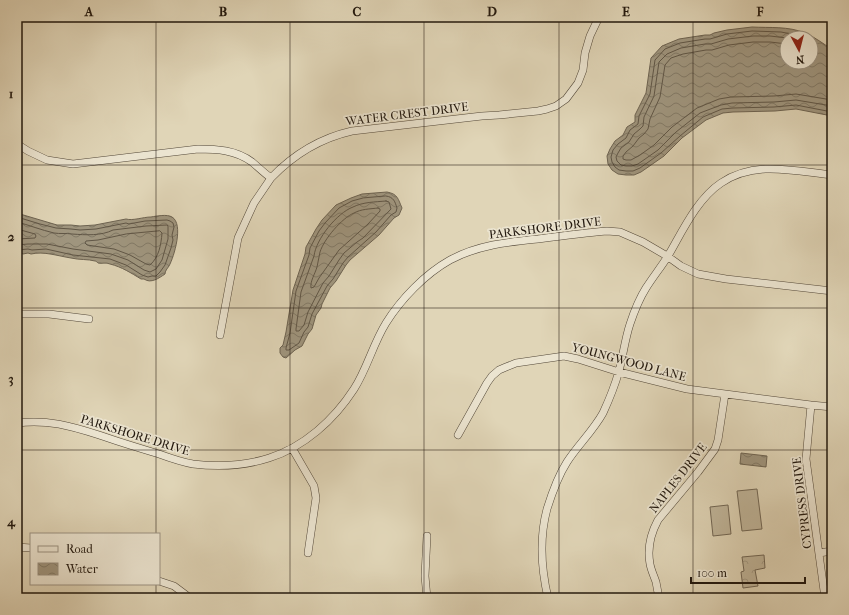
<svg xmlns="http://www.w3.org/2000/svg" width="849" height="615" viewBox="0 0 849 615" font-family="'IM FELL French Canon',serif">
  <defs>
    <pattern id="forest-crowns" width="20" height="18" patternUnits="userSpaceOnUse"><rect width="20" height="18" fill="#c0b59a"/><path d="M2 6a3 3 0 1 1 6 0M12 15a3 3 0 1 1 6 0" fill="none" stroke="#a59b84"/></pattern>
    <pattern id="water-waves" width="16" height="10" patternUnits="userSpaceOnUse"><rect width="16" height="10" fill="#9f957e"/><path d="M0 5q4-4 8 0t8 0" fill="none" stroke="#817966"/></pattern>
  </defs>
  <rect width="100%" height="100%" fill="#e0d5b7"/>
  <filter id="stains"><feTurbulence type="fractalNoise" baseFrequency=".005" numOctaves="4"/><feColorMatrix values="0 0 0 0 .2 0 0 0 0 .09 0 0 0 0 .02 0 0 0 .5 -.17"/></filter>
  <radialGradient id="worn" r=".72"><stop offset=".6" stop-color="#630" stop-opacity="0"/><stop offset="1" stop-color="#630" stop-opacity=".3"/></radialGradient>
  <!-- forest -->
  <path fill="url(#forest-crowns)" stroke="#716654" d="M764,555L765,568L755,570L758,586L743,588L741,572L744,571L742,557Z"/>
  <!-- pitch -->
  <path fill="#c0b59a" stroke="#716654" d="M757,489L762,529L742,531L737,491Z
    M728,505L731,534L713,536L710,507Z"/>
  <!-- water -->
  <path fill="url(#water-waves)" stroke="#6d6351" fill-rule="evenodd" d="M752,27C770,28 788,26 805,33C815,37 823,44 832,49V116L796,109L775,111L733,112L723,113L706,120L682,138L664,156L641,172L634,175H626L618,174L612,170L608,164L607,156L610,149L615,141L623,135L627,127L635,122V115L646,93L651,58L662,46L679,39L705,35H710L714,33L727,30ZM787,38H811V62H787Z
    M387,192C398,194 398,199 402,208L399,215L394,218L379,235L350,260L346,265L336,281L330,288L322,304L321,308L316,315L312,329L308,334L302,346L295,350L286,358L283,357L280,353V348L283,345L286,332L293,290L305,254L306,247L316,229L322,220L336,205L351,198L362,194Z
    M17,211L20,214L57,225H71L80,226L95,225L126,219C133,221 143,217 151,217C157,216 167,214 172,217C184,224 174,257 169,266C167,269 165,271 165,274C159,278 151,284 144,279H141C131,273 122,267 110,264C106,262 102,264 98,263C97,262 96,261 95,261C88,259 79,260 71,258C58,256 44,251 31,254L28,253L23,254L21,253L17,254Z
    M741,453L767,456L766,467L740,464Z"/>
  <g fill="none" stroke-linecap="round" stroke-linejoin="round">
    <!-- shore -->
    <path stroke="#605646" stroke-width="1" d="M787,38L770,36H753L728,39L711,44H705L681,48L667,54L659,62L654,96L644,117L643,126L640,129L634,134L629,142L621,148L618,153L616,157L617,161L621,165L626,166H632L638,164L658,150L676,132L700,113L721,105L732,103L774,102L796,100L832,106
      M806,38L802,36L781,32L752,31L727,34L710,39H705L680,43L665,49L655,60L650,94L639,116L638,124L630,130L626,138L618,144L613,150L611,157L612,162L615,167L619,170L626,171H633L640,168L661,153L680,136L703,117L722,109L733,108L774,107L796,105L832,112
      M787,44L770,42H753L729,45L712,50H706L683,54L671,58L665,65L660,97L650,119L648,129L644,134L639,138L633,146L626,152L623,156V159L626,160H631L640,155L654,145L672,127L697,108L719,99L731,97L774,96L796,94L832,100
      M386,196C394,197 395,202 397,208L396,212L391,215L376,232L348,257L343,263L333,279L327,286L312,314L308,327L304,332L299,343L289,350H286V348L290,333L296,291L309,255L310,248L319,231L325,223L339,208L352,201L363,198Z
      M386,201L389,202L391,209L363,238L357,242L344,253L339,260L329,276L323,283L308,312L304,325L299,331H296V329L301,292L314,256C316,239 337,213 353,207C363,202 375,202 386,201Z
      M378,208L380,209V211L368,224L339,250L319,278L314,287L311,288C310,281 315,274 317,267C318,262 319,257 320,252C324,239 342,218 354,213C361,209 370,209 378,208Z
      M17,217L40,224L56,228L71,229L80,230L96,229L126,223L129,224L145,221L167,220L170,221L173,223L174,227L172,235L173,240L171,248L165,265L160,272L156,276H152L148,277L142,275L126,265L110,259L73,255L46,249L32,250L28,249L17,250
      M17,222C29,225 41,230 54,233C60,234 66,233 72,234C86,235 101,236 113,230L146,226L167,225L168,226V239L162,260L156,269L150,272L144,270L128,260L111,254L73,249L47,244H28L17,245
      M17,229L35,234L36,236L35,238L17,239
      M160,231L162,233C161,245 159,257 150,265L146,264L130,255L114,249L87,245L85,243L86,241L98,240L126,234Z"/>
    <!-- minor casing -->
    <g stroke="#524738" stroke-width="8">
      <path id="minor" d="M17,144L28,151L47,160L73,164L198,149C217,149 236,150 252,162C258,167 264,173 271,178C293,155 321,138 352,131L482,116L499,115L538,111L547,109L556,106L566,99L578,83L583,70L585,53L590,36L599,17
        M17,314H49L89,319
        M220,335L238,238L254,203L271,178
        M811,405L806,459L825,598
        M17,423C47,419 71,426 99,435C119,442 139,448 159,454C170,458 181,462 193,464C218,467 244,466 269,458C304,447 334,420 354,389C367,369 373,344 386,323C401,299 425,274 450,260C478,245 507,242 538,239C561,236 584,233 607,231L620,232L643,242L667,256L681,266L698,274L726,279L832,291
        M458,435L487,383L492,376L499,370L506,367L516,363L564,356L578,359L619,372L687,389L811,405L832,407
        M292,448L314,486L316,498L308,553
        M17,547L31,548
        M819,553L832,551
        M159,581L174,586L190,598
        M427,598L425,576L427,536
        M548,598C541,568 539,539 547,509C552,493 558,476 567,462C578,445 593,431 603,413C609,400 615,385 619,371C623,356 625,339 630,324C634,312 639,299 646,288C653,277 661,267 668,256C682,232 697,199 721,183C755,160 794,171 832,175
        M659,598C658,593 657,587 656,582C654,576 651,570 650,564C647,548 651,533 658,520L698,472L715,449L718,440L725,394"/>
    </g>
    <!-- minor -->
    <use href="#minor" stroke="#ebe4d0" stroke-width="7"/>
  </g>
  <!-- grid -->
  <path fill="none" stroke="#22180e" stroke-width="1" stroke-opacity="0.55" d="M156,17V534M290,17V598M424,17V598M559,17V598M693,17V598M17,165H832M17,308H832M17,450H832M156,584V598"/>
  <g text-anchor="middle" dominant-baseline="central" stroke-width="3.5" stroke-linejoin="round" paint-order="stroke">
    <!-- street labels -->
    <g font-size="12" fill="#22180e" stroke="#ebe4d0">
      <text transform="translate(407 114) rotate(-7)">WATER CREST DRIVE</text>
      <text transform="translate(545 228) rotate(-7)">PARKSHORE DRIVE</text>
      <text transform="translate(629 362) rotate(15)">YOUNGWOOD LANE</text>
      <text transform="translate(135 435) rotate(17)">PARKSHORE DRIVE</text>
      <text transform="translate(678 478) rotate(-52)">NAPLES DRIVE</text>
      <text transform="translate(802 503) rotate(-97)">CYPRESS DRIVE</text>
    </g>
  </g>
  <!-- margin -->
  <rect width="849" height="615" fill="none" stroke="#e0d5b7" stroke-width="44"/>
  <!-- legend -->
  <rect x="30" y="533" width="130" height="52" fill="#ebe4d0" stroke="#9b9282"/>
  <rect x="38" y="546" width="20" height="6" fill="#ebe4d0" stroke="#9b9282"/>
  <text x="66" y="553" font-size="12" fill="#22180e">Road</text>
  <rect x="38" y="563" width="20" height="12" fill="url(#water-waves)" stroke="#9b9282"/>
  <text x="66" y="573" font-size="12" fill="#22180e">Water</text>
  <!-- north arrow -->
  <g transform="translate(799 50) rotate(173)"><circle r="19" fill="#ebe4d0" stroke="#9b9282"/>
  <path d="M0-3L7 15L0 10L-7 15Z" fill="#8f2418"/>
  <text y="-6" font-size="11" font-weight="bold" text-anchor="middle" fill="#22180e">N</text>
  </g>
  <!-- scale -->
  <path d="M691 577v6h114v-6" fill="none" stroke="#22180e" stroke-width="2"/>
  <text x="697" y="577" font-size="12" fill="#22180e" stroke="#ebe4d0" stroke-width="3" paint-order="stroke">100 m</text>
  <rect x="22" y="22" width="805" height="571" fill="none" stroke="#22180e" stroke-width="1.5"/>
  <g font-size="13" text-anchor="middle" font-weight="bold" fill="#22180e">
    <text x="89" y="16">A</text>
    <text x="223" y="16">B</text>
    <text x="357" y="16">C</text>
    <text x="492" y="16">D</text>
    <text x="626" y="16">E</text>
    <text x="760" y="16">F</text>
    <text x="11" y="98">1</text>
    <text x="11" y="241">2</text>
    <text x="11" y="383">3</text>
    <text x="11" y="526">4</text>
  </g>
  <rect width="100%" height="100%" filter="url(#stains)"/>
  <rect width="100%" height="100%" fill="url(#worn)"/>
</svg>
